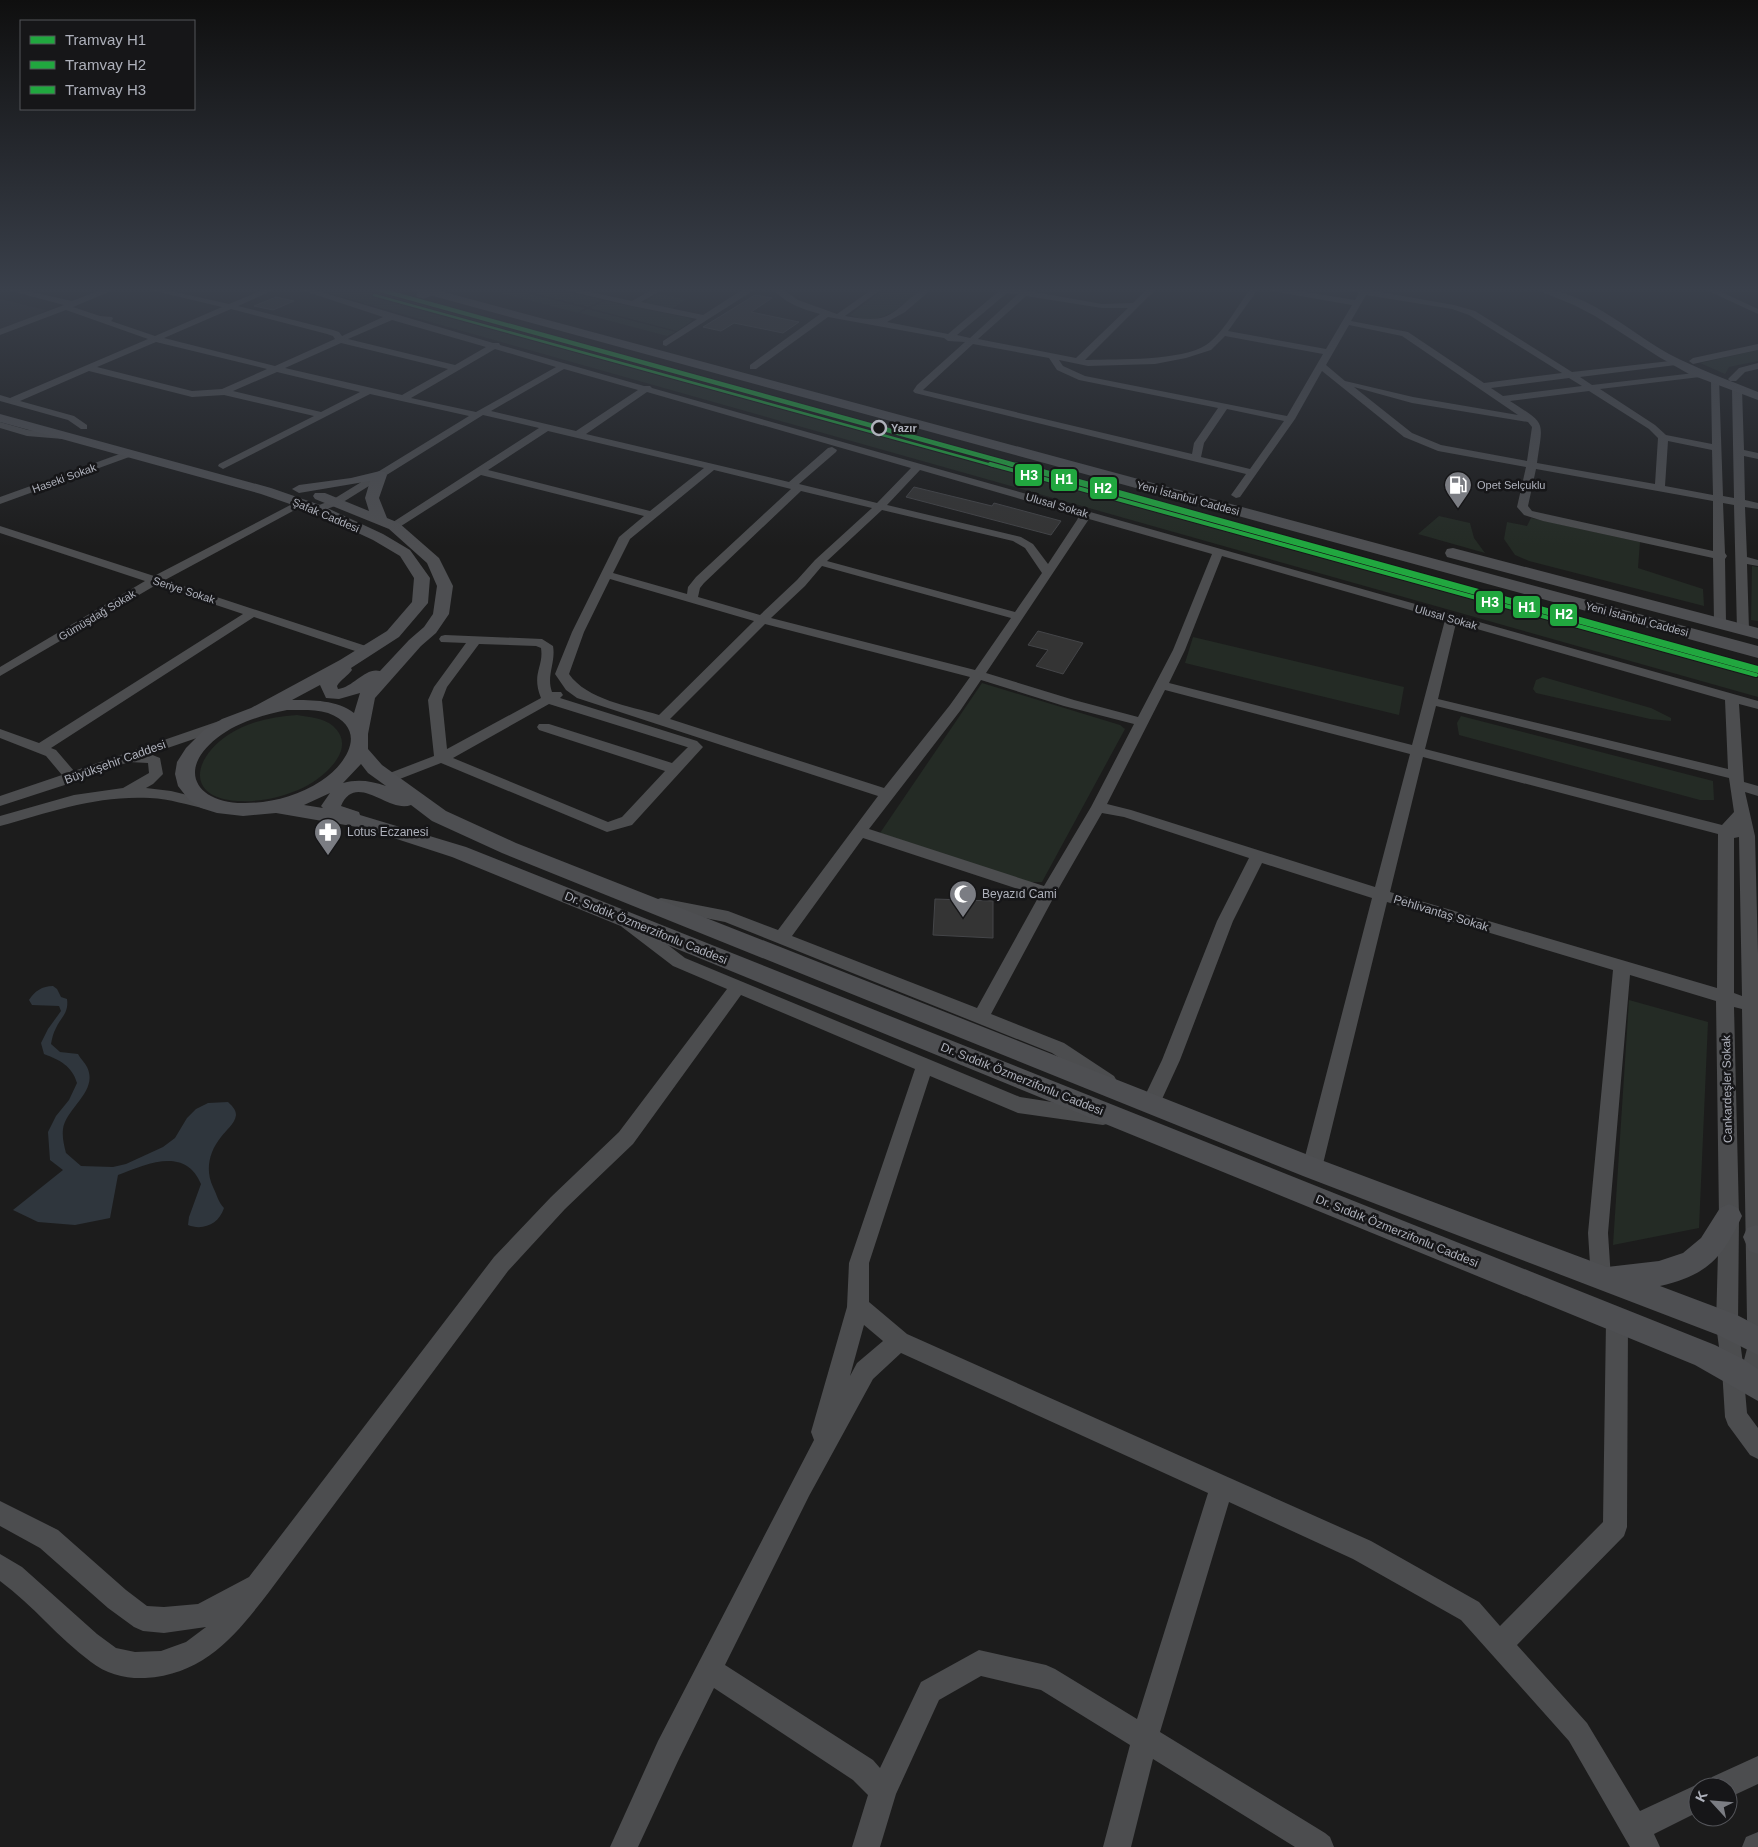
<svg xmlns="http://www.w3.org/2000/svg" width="1758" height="1847" viewBox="0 0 1758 1847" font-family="Helvetica,sans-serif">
  <rect width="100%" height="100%" fill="#1c1c1c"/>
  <!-- built -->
  <path fill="#262628" d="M0,299L46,310L35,317L0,331Z"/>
  <!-- green -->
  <path fill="#242b25" d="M310,288H362L818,417L1758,675V697Z
    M507,288L585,308L578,313L494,291Z
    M514,288H548L603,300L588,307Z
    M886,288H923C901,306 880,329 850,315Z
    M658,294L686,299L672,309L642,304Z
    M605,301L689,318L692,321L677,331L589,308Z
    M587,309L676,332L667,336L580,313Z
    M1758,350V361L1729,367L1725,374L1700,363Z
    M1439,516L1470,523L1474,538L1485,553L1418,534Z
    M1531,518L1640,542L1638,568L1703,589L1704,606L1529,561L1515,555L1504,539L1507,522L1527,526Z
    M1752,566L1758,567V621L1751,620Z
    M1193,637L1404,687L1399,715L1185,663Z
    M1543,677L1651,708L1671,718V721L1650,719L1536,693L1533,689L1536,680Z
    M982,683L1120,725L1125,729L1042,882H1028L880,833Z
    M297,715C309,717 324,718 333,726C360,750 320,781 298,790C279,798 259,802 238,801C186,798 192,759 228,735C248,721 273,717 297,715Z
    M1461,716L1713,781L1714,800H1700L1459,735L1457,723Z
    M1629,1000L1708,1022L1699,1228L1613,1245Z"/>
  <!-- water -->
  <path fill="#2f363d" d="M53,986L57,989L61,997L67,999C69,1013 61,1017 56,1028C53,1033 52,1039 51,1044L60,1052L78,1054C80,1058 85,1063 87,1067C99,1091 66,1108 63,1129C62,1137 64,1145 66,1153L81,1166L113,1167L126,1164L163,1147L175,1138L187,1118L196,1109L208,1103L228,1102C231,1105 236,1109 236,1115C235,1124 226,1130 221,1137C209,1152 205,1170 213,1187C217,1195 218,1202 224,1208C219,1224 203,1231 188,1225L189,1217L201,1184C185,1146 147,1164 118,1175L110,1218L75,1225L38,1222L13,1210L63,1170L50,1160L48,1132L56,1116L69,1100L77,1083C72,1066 60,1060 44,1054L41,1043L48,1029L61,1011L59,1006L32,1005L29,1000C35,991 42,986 53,986Z"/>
  <!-- building -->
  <path fill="#343434" stroke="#444548" d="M755,295L772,298L751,312L799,322L783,333L734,323L721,331L703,327Z
    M276,297L294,301L273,310L254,306Z
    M914,487L992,506L994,503L1061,521L1051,535L906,497Z
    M1038,631L1083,643L1063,674L1036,666L1048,650L1028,645Z
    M935,899L993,901V938L933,935Z"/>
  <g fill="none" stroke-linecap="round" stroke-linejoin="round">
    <!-- minor -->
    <path fill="#4c4d4f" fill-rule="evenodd" d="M0,288H14L72,301L106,288H118L73,307L100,316L112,317L113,319L111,321L155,336L222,307L142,288H157L229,304L267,288H278L238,306L333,330L339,332L342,336L383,317L295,288H308L493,343H499L500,345L644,386H650L652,388L1758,701V709L1739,704L1744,782L1758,786V796L1745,792L1755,836L1758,954V1330L1750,1327L1747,1320L1742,1009L1734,1007L1739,1216L1738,1325L1743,1364L1750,1337L1758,1334V1389L1751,1392L1745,1390L1747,1413L1758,1428V1459L1750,1455L1728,1425L1725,1417L1722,1369L1716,1325L1719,1216L1716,1001L1630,975L1608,1233L1611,1279L1608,1286L1601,1289L1594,1286L1591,1279L1588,1233L1613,970L1387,902L1322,1168L1319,1174L1312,1176L1305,1174L1302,1168L1372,898L1262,863L1233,921L1180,1060L1157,1110L1150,1112L1143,1110L1141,1104L1162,1060L1217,921L1249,858L1124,817L1102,813L1056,893L991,1014L1064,1043L1114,1076L1117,1081L1114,1086L1108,1089L1102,1086L1052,1053L725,922L655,908L653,904L655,900L661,898L728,911L778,930L878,796L577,698L566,690L555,674L572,632L619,537L644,516L481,475L398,528H390L388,526L390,524L539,428L483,415L340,504L322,511H314L313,509L314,507L332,500L469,416L370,394L223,469L218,466L219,464L314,416L224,395L192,397L89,371L20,401L74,416L87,425V429H81L68,420L0,401V395L10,398L148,339L66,310L0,335V329L64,305ZM231,309L327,334L333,336L335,339L275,366L164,338ZM392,320L486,347L455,365L348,339ZM156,342L267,369L222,389L192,391L97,367ZM341,343L448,369L402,395L285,368ZM495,349L556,367L476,412L411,398ZM564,369L638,390L576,431L491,411ZM277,372L360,392L321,412L233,391ZM647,392L911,468L877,503L799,484L836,452L837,450L832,447L828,448L789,482L586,434ZM548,431L704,468L650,511L488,470ZM714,470L791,489L696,577L688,587L687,594L613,573L630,539ZM920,470L1079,516L1077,520L1048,564L1033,544L1021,537L887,505ZM801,491L872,508L815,560L797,580L760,615L698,597L700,588L704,583ZM882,510L1013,541L1025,548L1042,573L1015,612L827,561ZM1089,519L1212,554L1173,650L1138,717L1074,700L986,673ZM1222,556L1445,620L1412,745L1169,683L1185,650ZM822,566L1011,618L975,670L771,618L805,586ZM610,579L754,621L659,715C630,706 587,700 569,674L584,632ZM1456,623L1725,700L1728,769L1438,699ZM765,624L970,677L950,705L884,788L670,719ZM981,680L1064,706L1134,724L1091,807L1044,886L869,829L960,711ZM1165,690L1410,754L1375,887L1131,810L1107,804ZM1436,706L1729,778L1734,812L1722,825L1425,749ZM1423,757L1718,834L1717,988L1390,892ZM1739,837L1742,996L1734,993V838ZM863,838L1039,896L977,1008L792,936Z
      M556,288H572L632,301L655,288H665L641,302L703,315L745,288H761L751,292L666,346L663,345V341L697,319L632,306Z
      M772,288H781L798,300L837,314L874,288H883L845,316C857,318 872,321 884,317C902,311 914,288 933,288L905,312L887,322L948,334L999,291L990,288H1012L1102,304L1133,303L1148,288H1157L1085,360H1088C1117,359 1182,361 1206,345C1223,334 1238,305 1251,288H1259L1228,331L1326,349L1352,305L1266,290L1262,288H1281L1355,300L1359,293L1338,288H1370L1369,290L1454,305L1475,311L1572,372L1679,360V364L1676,365L1580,377L1592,385L1703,372V376L1700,377L1600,389L1655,425L1666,435L1712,444L1711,381L1713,379H1719L1723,496L1734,498L1732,389L1737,386L1742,389L1744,450L1758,453V459L1744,456L1745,500L1758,503V509L1745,507L1747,557L1758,560V566L1747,564L1749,630L1743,634L1737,630L1734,505L1723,503L1725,553L1727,556L1725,559L1726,623L1720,627L1714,623L1713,558L1543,521L1524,515L1517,507L1526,467L1438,451L1404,437L1322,371L1295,419L1240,497L1236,498L1231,495L1246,474L915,393L913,391L917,385L965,342L948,341L944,338L828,317L756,369H750V365L820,314C802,309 784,303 772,288ZM1007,293L1018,294L970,338L957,335ZM1366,295L1452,309L1469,315L1562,373L1484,383L1408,332L1351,321ZM1026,296L1102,308H1128L1076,358L978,339ZM1349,325L1402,336L1518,415L1413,397L1345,381L1326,365ZM1225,336L1323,354L1287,416L1085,376L1063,366L1059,360L1088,366L1155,364L1186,358L1211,350ZM973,344L1049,358L1057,370L1079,380L1218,408L1194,443L1192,454L923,390ZM1569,378L1582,386L1503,396L1491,388ZM1354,387L1412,403L1528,422L1532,427L1527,461L1441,445L1412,433ZM1589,391L1649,429L1658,438L1655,484L1537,463C1543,420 1547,425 1510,401ZM1227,409L1284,421L1250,469L1201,457L1204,443ZM1668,441L1712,450L1713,495L1665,486ZM1536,469L1713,501V551L1532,511L1528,506Z
      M1554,288H1563L1559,290Z
      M1702,288H1713L1758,309V314Z
      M1758,344V350L1693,364L1689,361L1693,358Z
      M1758,363V369L1745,372L1736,381H1730L1728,379L1739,368Z
      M0,422L28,430L63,433L68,436L63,439L27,436L0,428Z
      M128,451L133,454L132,456L0,504V497Z
      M300,500L304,501L305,503L304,505L165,580L372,648L374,651L372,654H364L254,617L51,748L56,750L74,771L219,721H229L231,724L229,727L150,754L160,758L163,774L153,784L146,788L171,791L212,801L214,804L212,807L207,809C188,805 170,799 150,798C98,795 50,812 0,826V816L74,795L123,788L149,773L148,763L129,762L79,779L77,781L0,806V796L62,775L46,756L0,738V729L39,743L243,614L156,585L0,676V667L145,581L0,533V526L154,576Z
      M445,635L542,639L553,646C556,662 546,676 552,692H561L563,695L560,698L697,741L703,747L632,825L607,832L441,763L392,782H382L380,779L382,776L434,756L428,700L434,687L466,643L441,642L439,639L441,636ZM479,644L536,646L541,648C544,667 531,673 541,698L447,749L442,700L447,687ZM549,704L687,747H688L672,763L549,724H539L537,727L539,730L665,771L622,817L608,822L453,758Z
      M628,917L634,919L685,958L1020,1097L1110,1111L1112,1117L1110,1123L1103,1125L1018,1113L930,1076L869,1263V1302L907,1334L1371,1541L1479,1602L1500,1626L1603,1522L1606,1321L1609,1314L1617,1311L1625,1314L1628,1321L1627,1527L1624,1536L1517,1645L1587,1723L1640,1811L1698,1784L1705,1787H1698V1812L1654,1834L1660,1847H1630L1569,1741L1461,1620L1353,1559L1229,1502L1160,1732L1325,1833L1330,1837L1334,1847H1295L1153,1759L1131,1847H1103L1130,1745L1041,1690L981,1676L939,1700L896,1794L880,1847H852L868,1795L853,1780L714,1688L678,1761L638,1847H610L658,1741L814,1440L811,1432L847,1307L849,1263L915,1069L741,995L633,1144L565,1209L508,1271L269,1592C235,1636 205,1674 145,1678C127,1679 106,1674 91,1662C58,1638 33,1605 0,1581V1554L22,1567L97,1634L116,1648L135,1652L161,1651L186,1642L206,1627L164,1633L143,1631L134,1627L108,1608L40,1548L0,1526V1501L58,1530L126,1590L147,1606L164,1607L198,1604L249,1577L494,1257L551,1197L619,1132L727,989L673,966L622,927L620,923L622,919ZM864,1325L883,1341L857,1363L850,1376ZM901,1353L1208,1493L1137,1719L1055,1669L1046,1665L979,1650L921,1682L880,1768L873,1760L725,1665L809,1496L873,1379Z
      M1758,1756V1784L1728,1798V1787H1708L1712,1777Z
      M1758,1832V1847H1742L1746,1837Z"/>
    <!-- major -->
    <path fill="#4e4f52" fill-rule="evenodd" d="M1532,288C1584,288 1626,330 1669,354C1698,369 1728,380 1758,392V400L1689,374L1659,357L1595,316L1574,305Z
      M0,414L271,488L323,506L383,534L410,550L430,578L428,603L399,637L351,668L352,670C348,676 341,679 337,686L338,689C354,687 365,667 380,671L409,640L424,627L433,614L437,586L427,563L389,529L315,499L313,496L315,493H325L369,511L365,498L370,481L299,493L292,489L299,485L351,478L380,471L385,472L387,475L379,498L387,518L399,523L439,558L453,586L449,614L436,633L421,646L375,698L368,734V749L382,765L446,811L516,843L1321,1160L1607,1267L1659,1261L1683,1253L1701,1238L1720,1208L1729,1204L1738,1208L1742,1216C1722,1259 1707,1275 1660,1286L1737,1315L1758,1326V1355L1718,1335L1303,1176L502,853L432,821L411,805C389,814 356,771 341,806L359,812L360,815L466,847L1715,1345L1743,1359L1758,1369V1401L1695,1365L452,857L363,828L276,813L243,816L217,813L201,808L189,800L178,786L175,774L177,762L186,748L204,730L222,719L251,708L340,660L387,631L412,602L414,578L400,556L373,540L313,512L261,494L0,422ZM320,685L326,698L339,699L360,693L354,713C338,700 312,700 292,700ZM287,710C300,710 316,709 328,713C370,729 346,765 321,781C298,796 272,803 245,803C198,804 175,771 217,738C237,722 263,715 287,710ZM361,764L368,773L386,786C371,781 358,779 343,783ZM330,793L321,806L323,808L304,805Z
      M1756,1225L1758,1226V1254L1749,1251L1743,1237L1747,1228Z"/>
    <!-- highway -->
    <path fill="#4e4f52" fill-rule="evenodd" d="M409,288H429L1758,646V658L411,290Z
      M1453,548L1758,628V639L1447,557L1445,553L1447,549Z"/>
    <!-- minor-bridge -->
    <path stroke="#4c4d4f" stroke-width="9" d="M421,295L438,288"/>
    <!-- tram-1-far1 casing -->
    <g stroke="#161618" stroke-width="4.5">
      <path id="tram-1-far1" d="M370,288L1014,466"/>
    </g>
    <!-- tram-1 casing -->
    <g stroke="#161618" stroke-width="6">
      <path id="tram-1" d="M1009,464L1758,671"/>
    </g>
    <!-- tram-2-far1 casing -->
    <g stroke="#161618" stroke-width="4.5">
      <path id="tram-2-far1" d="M376,288L1022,466"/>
    </g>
    <!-- tram-2 casing -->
    <g stroke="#161618" stroke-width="6">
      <path id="tram-2" d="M1017,464L1758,668"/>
    </g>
    <!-- tram-3-far1 casing -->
    <g stroke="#161618" stroke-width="4.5">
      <path id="tram-3-far1" d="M374,295L995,466"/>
    </g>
    <!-- tram-3 casing -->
    <g stroke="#161618" stroke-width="6">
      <path id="tram-3" d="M990,464L1756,675"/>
    </g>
    <!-- tram-1-far1 -->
    <use href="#tram-1-far1" stroke="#21a73f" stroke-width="2.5"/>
    <!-- tram-1 -->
    <use href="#tram-1" stroke="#21a73f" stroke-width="4"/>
    <!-- tram-2-far1 -->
    <use href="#tram-2-far1" stroke="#21a73f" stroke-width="2.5"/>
    <!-- tram-2 -->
    <use href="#tram-2" stroke="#21a73f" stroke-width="4"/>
    <!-- tram-3-far1 -->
    <use href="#tram-3-far1" stroke="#21a73f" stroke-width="2.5"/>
    <!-- tram-3 -->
    <use href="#tram-3" stroke="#21a73f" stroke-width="4"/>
  </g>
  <!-- sky -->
  <linearGradient id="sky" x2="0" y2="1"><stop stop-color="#0f0f0f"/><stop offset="0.53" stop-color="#3a404b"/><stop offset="1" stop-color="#3a404b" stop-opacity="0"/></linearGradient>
  <rect width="1758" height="547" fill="url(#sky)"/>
  <!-- icons -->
  <defs>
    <g id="fuel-pin" transform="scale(1.4375)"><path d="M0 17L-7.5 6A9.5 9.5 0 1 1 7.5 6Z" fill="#7b7d83" stroke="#161618"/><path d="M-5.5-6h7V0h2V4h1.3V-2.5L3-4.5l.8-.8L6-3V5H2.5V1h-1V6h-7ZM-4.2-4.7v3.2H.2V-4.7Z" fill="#fff"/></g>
    <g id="pharmacy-pin" transform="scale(1.4375)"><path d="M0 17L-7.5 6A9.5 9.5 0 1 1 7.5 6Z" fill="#7b7d83" stroke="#161618"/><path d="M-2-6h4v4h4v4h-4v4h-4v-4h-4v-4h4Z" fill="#fff"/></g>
    <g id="mosque-pin" transform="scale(1.4375)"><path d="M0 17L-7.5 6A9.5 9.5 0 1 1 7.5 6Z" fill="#7b7d83" stroke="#161618"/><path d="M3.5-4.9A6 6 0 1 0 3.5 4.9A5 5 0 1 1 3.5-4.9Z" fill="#fff"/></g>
  </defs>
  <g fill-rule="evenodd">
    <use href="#fuel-pin" x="1458" y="485"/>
    <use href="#pharmacy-pin" x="328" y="832"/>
    <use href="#mosque-pin" x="963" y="894"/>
  </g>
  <!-- markers -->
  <circle fill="#161618" stroke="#aeb1bb" stroke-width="2.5" cx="879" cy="428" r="7"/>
  <g text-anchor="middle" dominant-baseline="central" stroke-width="5" stroke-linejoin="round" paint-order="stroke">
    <!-- far-stop labels -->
    <g font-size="11" font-weight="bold" fill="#aeb1bb" stroke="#161618" text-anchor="start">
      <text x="891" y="428">Yazır</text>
    </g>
    <!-- far-street labels -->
    <g font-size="11" fill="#aeb1bb" stroke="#161618">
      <text transform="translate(64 478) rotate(-20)">Haseki Sokak</text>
      <text transform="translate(1188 498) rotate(15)">Yeni İstanbul Caddesi</text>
      <text transform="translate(1057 505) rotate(16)">Ulusal Sokak</text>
      <text transform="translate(326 515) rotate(23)">Şafak Caddesi</text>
      <text transform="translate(184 590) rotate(18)">Seriye Sokak</text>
      <text transform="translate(97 615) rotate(-31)">Gümüşdağ Sokak</text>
      <text transform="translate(1446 617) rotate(16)">Ulusal Sokak</text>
      <text transform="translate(1637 619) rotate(15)">Yeni İstanbul Caddesi</text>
    </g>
    <!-- far-poi labels -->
    <g font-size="11" fill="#aeb1bb" stroke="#161618" text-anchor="start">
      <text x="1477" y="485">Opet Selçuklu</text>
    </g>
    <!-- street labels -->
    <g font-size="12" fill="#aeb1bb" stroke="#161618">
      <text transform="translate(115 762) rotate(-20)">Büyükşehir Caddesi</text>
      <text transform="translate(1441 913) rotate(17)">Pehlivantaş Sokak</text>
      <text transform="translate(646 928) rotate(22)">Dr. Sıddık Özmerzifonlu Caddesi</text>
      <text transform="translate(1022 1079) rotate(22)">Dr. Sıddık Özmerzifonlu Caddesi</text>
      <text transform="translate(1727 1089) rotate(-91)">Cankardeşler Sokak</text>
      <text transform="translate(1397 1231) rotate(22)">Dr. Sıddık Özmerzifonlu Caddesi</text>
    </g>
    <!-- poi labels -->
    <g font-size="12" fill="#aeb1bb" stroke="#161618" text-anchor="start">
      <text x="347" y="832">Lotus Eczanesi</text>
      <text x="982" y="894">Beyazıd Cami</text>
    </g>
  </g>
  <g stroke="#161618" stroke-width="2">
    <rect x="1014" y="463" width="29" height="24" rx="5" fill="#21a73f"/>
    <rect x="1050" y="468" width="28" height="24" rx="5" fill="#21a73f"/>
    <rect x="1089" y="476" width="29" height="24" rx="5" fill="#21a73f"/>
    <rect x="1475" y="590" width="29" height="24" rx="5" fill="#21a73f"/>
    <rect x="1512" y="595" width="29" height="24" rx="5" fill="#21a73f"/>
    <rect x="1549" y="603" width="29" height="24" rx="5" fill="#21a73f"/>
  </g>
  <g font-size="14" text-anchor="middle" font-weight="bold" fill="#fff">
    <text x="1029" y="480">H3</text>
    <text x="1064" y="484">H1</text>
    <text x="1103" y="493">H2</text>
    <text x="1490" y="607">H3</text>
    <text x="1527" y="612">H1</text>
    <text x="1564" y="619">H2</text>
  </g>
  <!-- legend -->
  <rect x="20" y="20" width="175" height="90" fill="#161618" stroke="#535459"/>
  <rect x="30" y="36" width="25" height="8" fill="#21a73f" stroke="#535459"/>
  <text x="65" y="45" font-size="15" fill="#aeb1bb">Tramvay H1</text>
  <rect x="30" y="61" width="25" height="8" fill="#21a73f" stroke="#535459"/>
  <text x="65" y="70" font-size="15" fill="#aeb1bb">Tramvay H2</text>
  <rect x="30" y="86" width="25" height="8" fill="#21a73f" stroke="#535459"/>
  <text x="65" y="95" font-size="15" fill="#aeb1bb">Tramvay H3</text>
  <!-- north arrow -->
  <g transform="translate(1713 1802) rotate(296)"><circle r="24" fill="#161618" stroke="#535459"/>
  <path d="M0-4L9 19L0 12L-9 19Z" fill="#7b7d83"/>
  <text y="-8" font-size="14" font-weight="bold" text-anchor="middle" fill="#aeb1bb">K</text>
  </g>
</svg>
